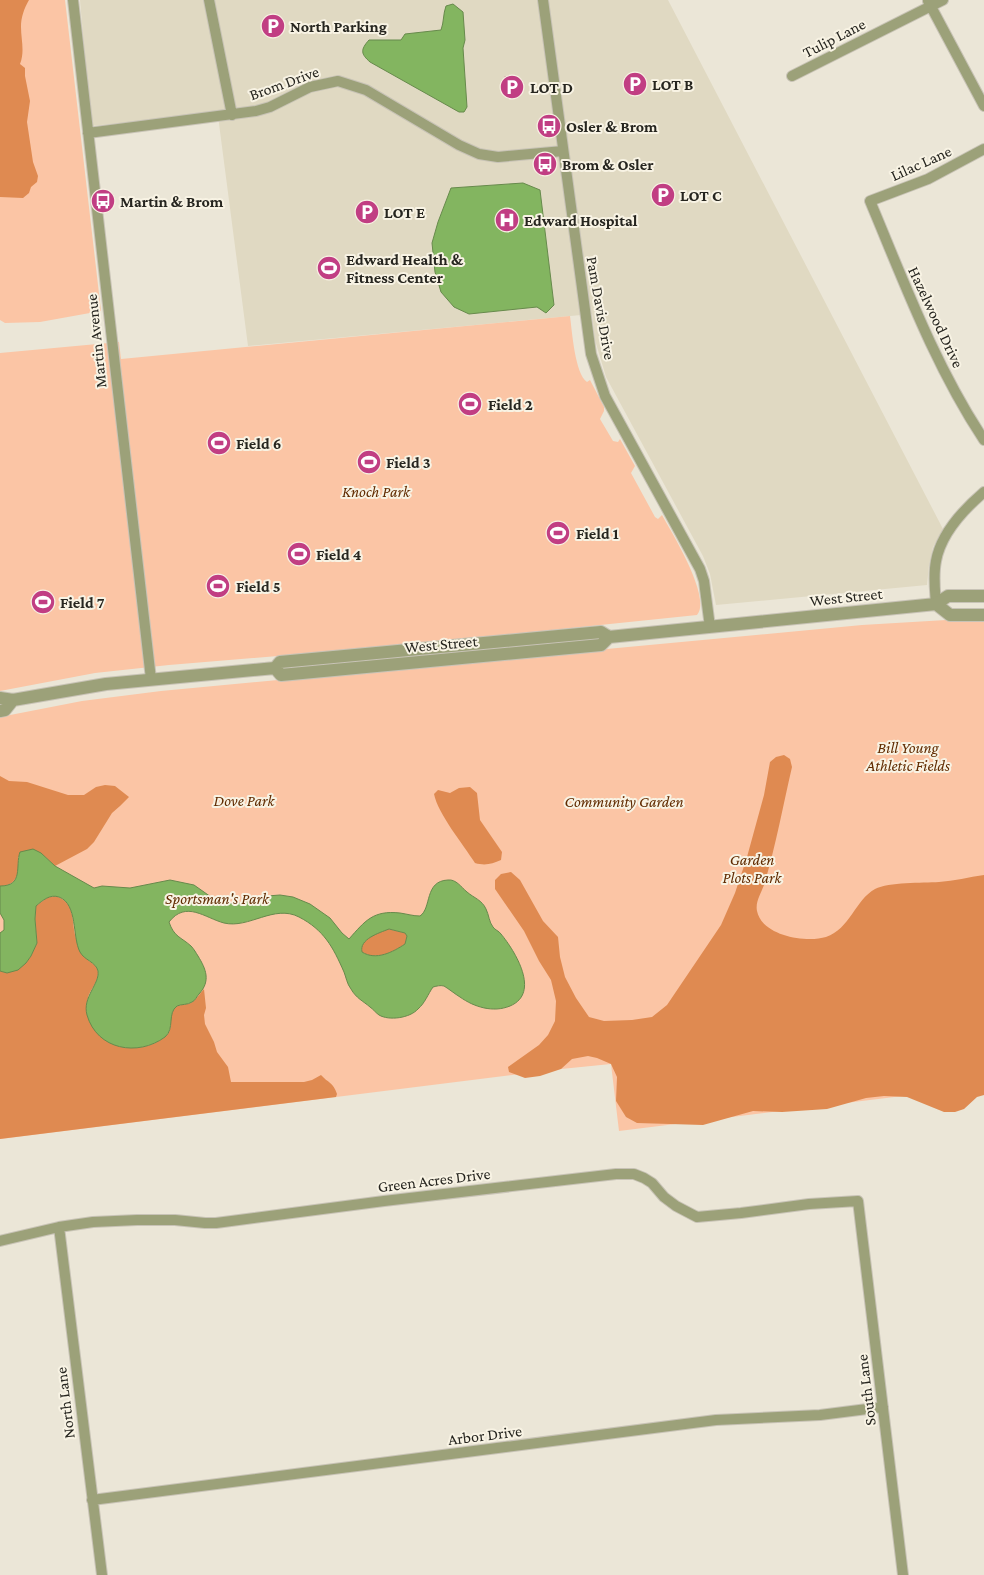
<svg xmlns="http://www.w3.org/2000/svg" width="984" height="1575" viewBox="0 0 984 1575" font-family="'Crimson Pro',serif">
  <rect width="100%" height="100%" fill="#ebe6d7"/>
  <!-- built -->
  <path fill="#e0d9c2" d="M80,0H203L227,112L91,126Z
    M209,0H668L943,529L933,547L929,565L927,585L716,605L710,574L703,556L606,377L595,340L592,314L248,346L218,116L231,114Z"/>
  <!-- green -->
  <path fill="#fbc5a5" d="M0,0H65L101,311L40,322L5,323L0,320Z
    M570,316C572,331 575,374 587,382L590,380L604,407V411L600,419L613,441L618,442L620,439L635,466L631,473L655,517L658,519L662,515C672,533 712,598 697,615L386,647L169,665L95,673L0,691V353L119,342L121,359Z
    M963,619L984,620V1086L619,1131L611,1064L561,1069L0,1139V717L82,701L161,691L862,625Z"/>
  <!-- forest -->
  <path fill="#df8a51" d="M0,0H29C24,9 21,17 21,27C21,40 25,51 20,64L25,68V76L30,101L27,122L33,162L38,176L37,182L31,187L29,193L23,198L0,197Z
    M784,755L790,759L792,767C783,806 776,844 765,882C762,892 755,901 757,911C762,936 806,943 826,937C850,929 855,900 875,889C889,882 922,883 939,882C954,881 969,877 984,875V1095L977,1097L964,1109L955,1112H944L907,1097L884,1096L866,1098L827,1109L782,1112L753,1111L703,1125L637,1123L626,1117L616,1101L617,1077L611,1064L597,1058L588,1056L572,1059L561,1069L540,1076L525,1078L509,1072L508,1067L539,1045L548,1035L555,1021L556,1001L551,980L539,961L524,931L495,889V880L501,874L511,872L520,880L543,921L558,937L560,957L565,977L576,998L589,1017L604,1021L632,1020L652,1017L667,1005L721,925L735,893L747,857L764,795L770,762L776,757Z
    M0,776L9,781L27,782L68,795H84L96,787L105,785L115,786L129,797L120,806L112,813L94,842L87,849L55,866L41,853L18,857C20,872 17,886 0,886Z
    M470,787L477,793L480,820L502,852L501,860C492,864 485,866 475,863C463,844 438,814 434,794L438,790L450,793L459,788Z
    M56,896C78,904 70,924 77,941C78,946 82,955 86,958C90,963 97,964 98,972C99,984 85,993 88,1004C89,1012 91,1024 96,1030C111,1053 148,1053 167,1035C174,1028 167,1014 176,1007C180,1004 186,1005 191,1003C196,1000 200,993 204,989L206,1008L204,1015L205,1024L214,1042L217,1052L228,1067L231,1082H304L312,1080L321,1075C328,1083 333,1082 337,1094L336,1097L0,1139V971L7,973L26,963L31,956L37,943L35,919L36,906L48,897Z
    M388,929L405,933L407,936L405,944C393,952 376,961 362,952C359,939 378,933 388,929Z"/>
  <!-- water -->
  <path fill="#83b560" stroke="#678a4c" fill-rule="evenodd" d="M453,4L463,12L465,40L463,48L467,107L464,112H459L370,62C361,54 360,50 369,40H401L405,34L441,30C444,22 443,14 446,6Z
    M523,183L540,190L554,305L546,313L537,307L469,314L454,307L441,292L435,272L432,243L438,222L451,188Z
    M33,849L41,853L55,866L94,888L102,886L130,888L170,880L194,885L221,904L243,903L267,896L280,895L293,897L310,904L330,918L342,933L349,939C365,921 373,910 400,913C407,914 413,916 420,916C432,908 424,881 448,880C456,879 461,887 467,892C474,898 482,900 486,909C489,915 489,922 493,927C495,930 499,931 501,934C515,951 541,993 510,1006C493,1013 474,1007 460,997C455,994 449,989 444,986C440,985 437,986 433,987C428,994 425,1003 418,1009C410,1018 389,1021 379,1015C376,1013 373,1009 370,1007C363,1001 356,998 351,989C347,984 346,977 344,972C333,947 324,930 299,917C274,904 249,929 224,923C205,918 186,900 169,922C174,937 181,937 191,946C194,949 196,953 198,956C206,969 211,981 199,994C197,996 195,1001 192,1002C188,1005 181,1004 177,1006C167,1013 175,1029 165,1037C138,1057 97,1050 87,1015C82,997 100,984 98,971C96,962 84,960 80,952C72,937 78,904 59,897C50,894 43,900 36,906L35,919L37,943L31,956L26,963L18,970L7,973L0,971V933L4,930V920L0,913V886C24,886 15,866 20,852ZM389,929L405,933L407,936L405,944C393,952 376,961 362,952C359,939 379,933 389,929Z"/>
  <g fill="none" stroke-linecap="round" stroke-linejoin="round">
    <!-- minor casing -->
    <g stroke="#c8c3b6" stroke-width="12">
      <path id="minor" d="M73,0L151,679
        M209,0L232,115
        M543,0L591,354L605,396L700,569L704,581L710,627
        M928,1L984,106
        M792,76L943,0
        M88,133L256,111L270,107L310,87L338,81L366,90L459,145L479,154L498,157L563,151
        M984,149L928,179L870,201C904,282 935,366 984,440
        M936,604C935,590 933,576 936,561C941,533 963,510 984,492
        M59,1227L102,1575
        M0,1241L59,1227L93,1222L137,1220H175L205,1223H216L384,1201L616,1174H634L644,1178L652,1183L664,1197L676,1206L697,1217L741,1213L809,1204L858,1201L903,1575
        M92,1500L716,1420L820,1415L883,1407"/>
    </g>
    <!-- tertiary casing -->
    <g stroke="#c8c3b6" stroke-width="14">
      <path id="tertiary" d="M936,604L950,615H984
        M275,668L281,675L601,645L609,637L936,604L948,596H984
        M0,698L13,700L106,684L275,668L280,662L601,632L609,637
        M0,711L5,710L13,700"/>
    </g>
    <!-- minor -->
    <use href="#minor" stroke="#9ca179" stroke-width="10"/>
    <!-- tertiary -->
    <use href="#tertiary" stroke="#9ca179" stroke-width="12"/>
  </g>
  <!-- icons -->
  <defs>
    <g id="parking-disc" transform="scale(1.25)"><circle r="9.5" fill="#c13e83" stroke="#f8f3e4"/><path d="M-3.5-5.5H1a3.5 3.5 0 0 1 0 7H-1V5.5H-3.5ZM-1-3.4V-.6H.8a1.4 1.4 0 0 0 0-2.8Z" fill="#fff"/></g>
    <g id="bus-disc" transform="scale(1.25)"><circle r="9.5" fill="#c13e83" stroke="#f8f3e4"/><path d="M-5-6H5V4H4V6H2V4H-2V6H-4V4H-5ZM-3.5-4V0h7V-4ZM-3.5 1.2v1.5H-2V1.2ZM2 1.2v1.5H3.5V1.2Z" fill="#fff"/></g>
    <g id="hospital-disc" transform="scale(1.25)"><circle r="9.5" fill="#c13e83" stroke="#f8f3e4"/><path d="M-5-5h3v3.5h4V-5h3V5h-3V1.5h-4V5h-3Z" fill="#fff"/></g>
    <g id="stadium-disc" transform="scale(1.25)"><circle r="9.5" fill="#c13e83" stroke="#f8f3e4"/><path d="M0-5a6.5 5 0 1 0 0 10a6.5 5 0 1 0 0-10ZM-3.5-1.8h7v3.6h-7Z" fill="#fff"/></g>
  </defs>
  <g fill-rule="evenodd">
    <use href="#parking-disc" x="273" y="26"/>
    <use href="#parking-disc" x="635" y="84"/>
    <use href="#parking-disc" x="512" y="87"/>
    <use href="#bus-disc" x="549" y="126"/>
    <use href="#bus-disc" x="545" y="164"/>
    <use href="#parking-disc" x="663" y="195"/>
    <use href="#bus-disc" x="103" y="201"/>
    <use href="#parking-disc" x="367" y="212"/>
    <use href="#hospital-disc" x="507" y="220"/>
    <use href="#stadium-disc" x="329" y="268"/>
    <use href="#stadium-disc" x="470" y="404"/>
    <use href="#stadium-disc" x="219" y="443"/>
    <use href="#stadium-disc" x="369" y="462"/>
    <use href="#stadium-disc" x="558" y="533"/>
    <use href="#stadium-disc" x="299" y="554"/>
    <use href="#stadium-disc" x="218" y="586"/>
    <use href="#stadium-disc" x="43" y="602"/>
  </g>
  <g text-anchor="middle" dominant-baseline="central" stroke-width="4" stroke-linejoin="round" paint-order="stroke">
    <!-- poi labels -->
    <g font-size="16" font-weight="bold" fill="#26251f" stroke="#f8f3e4" text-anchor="start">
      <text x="290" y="26">North Parking</text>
      <text x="652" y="84">LOT B</text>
      <text x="530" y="87">LOT D</text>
      <text x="566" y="126">Osler &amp; Brom</text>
      <text x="562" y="164">Brom &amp; Osler</text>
      <text x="680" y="195">LOT C</text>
      <text x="120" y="201">Martin &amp; Brom</text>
      <text x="384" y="212">LOT E</text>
      <text x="524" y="220">Edward Hospital</text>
      <text x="346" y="259">Edward Health &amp;<tspan x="346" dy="18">Fitness Center</tspan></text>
      <text x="488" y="404">Field 2</text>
      <text x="236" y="443">Field 6</text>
      <text x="386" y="462">Field 3</text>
      <text x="576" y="533">Field 1</text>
      <text x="316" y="554">Field 4</text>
      <text x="236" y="586">Field 5</text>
      <text x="60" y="602">Field 7</text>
    </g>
    <!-- street labels -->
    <g font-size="16" fill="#26251f" stroke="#f8f3e4">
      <text transform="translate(834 38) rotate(-27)">Tulip Lane</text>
      <text transform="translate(284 83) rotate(-20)">Brom Drive</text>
      <text transform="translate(921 163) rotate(-24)">Lilac Lane</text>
      <text transform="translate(601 308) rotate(80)">Pam Davis Drive</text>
      <text transform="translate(936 317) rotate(65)">Hazelwood Drive</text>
      <text transform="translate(96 341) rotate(-96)">Martin Avenue</text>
      <text transform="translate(846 597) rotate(-6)">West Street</text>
      <text transform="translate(441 644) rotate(-5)">West Street</text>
      <text transform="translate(434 1180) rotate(-7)">Green Acres Drive</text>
      <text transform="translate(866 1390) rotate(-97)">South Lane</text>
      <text transform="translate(65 1403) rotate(-97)">North Lane</text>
      <text transform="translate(485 1435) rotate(-7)">Arbor Drive</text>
    </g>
    <!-- park labels -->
    <g font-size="16" font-style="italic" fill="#612b00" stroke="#f8f3e4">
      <text x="376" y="491">Knoch Park</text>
      <text x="908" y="747">Bill Young<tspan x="908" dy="18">Athletic Fields</tspan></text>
      <text x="244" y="800">Dove Park</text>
      <text x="624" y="801">Community Garden</text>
      <text x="752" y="859">Garden<tspan x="752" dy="18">Plots Park</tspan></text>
      <text x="217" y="898">Sportsman's Park</text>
    </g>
  </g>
</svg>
